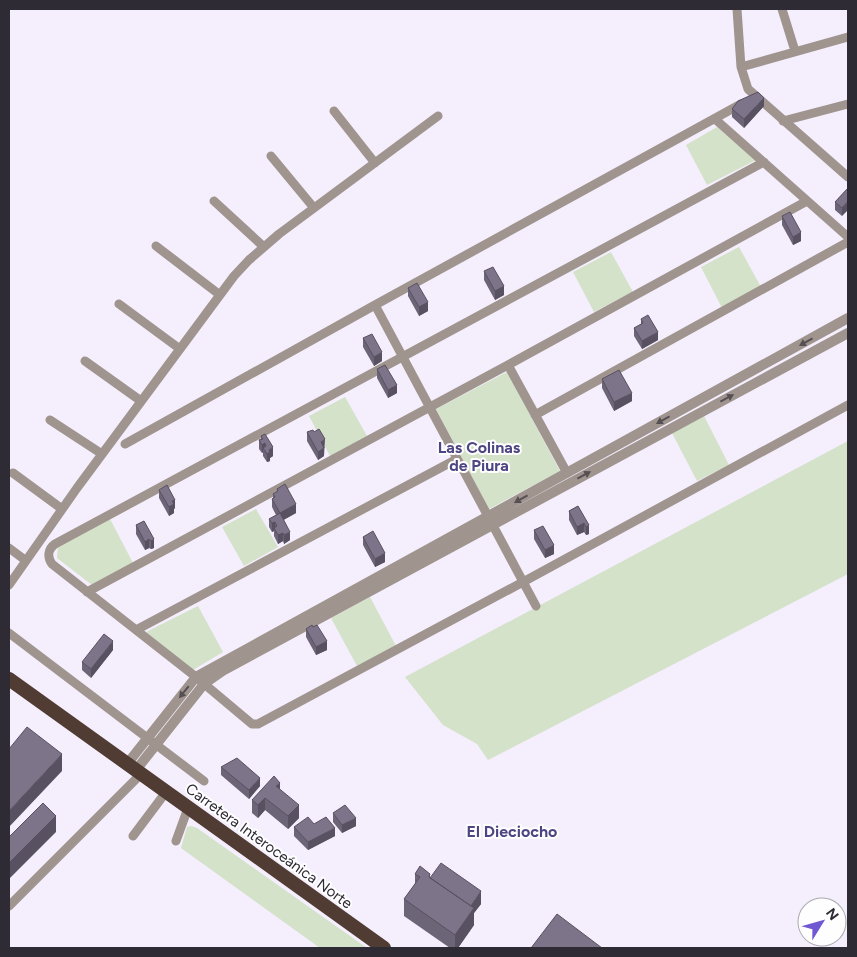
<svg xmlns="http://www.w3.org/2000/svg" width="857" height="957" viewBox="0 0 857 957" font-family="Figtree,sans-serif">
  <rect width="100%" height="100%" fill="#f4eefd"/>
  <!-- green -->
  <path fill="#d3e2c8" d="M717,127L756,160L707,185L686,145Z
    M739,247L761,287L722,308L701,267Z
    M611,252L633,292L594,312L573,272Z
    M507,372L560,471L489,509L436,409Z
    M345,397L367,436L330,456L309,416Z
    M704,416L729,465L697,481L672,433Z
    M848,441V574L488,760L477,744L443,725L405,677Z
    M256,509L278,547L244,566L222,527Z
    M110,519L133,563L92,585L57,558L58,547Z
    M370,597L396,646L357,666L331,618Z
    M198,606L223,652L193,670L146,632Z
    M191,826L197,828L367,948H320L181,848L187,827Z"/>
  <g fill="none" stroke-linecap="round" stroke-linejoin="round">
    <!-- minor -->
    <path stroke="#9f948e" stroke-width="9" d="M737,9L741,67L748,89L848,177
      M782,9L795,51
      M741,67L848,37
      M334,111L375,163
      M715,119L848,237
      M783,121L848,104
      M271,156L314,208
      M764,162L55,544C48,549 47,557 52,564L196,677L252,724H258L523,582L848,405
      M214,201L264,247
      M156,246L220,295
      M119,304L180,349
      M375,305L536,606
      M85,361L141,401
      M508,365L567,473
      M535,415L848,242
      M50,420L102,454
      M125,444L375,305L741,104
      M13,473L62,509
      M9,548L25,560
      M9,585L77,488L234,276L249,260L279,234L438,116
      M87,592L508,365L807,201
      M136,630L457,459
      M9,633L204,781
      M133,836L166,792
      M176,841L188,808
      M9,906L141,774"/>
    <!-- tertiary -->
    <path stroke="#9f948e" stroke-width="10" d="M127,764L196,677L848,318
      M136,770L204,684L224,670L848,333"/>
    <!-- trunk -->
    <path stroke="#503c32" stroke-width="14" d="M9,679L384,948"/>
  </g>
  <!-- wall -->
  <path fill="#6c6477" d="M764,106L744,128L732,117V109Z
    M848,188L842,216L835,210V202Z
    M782,216L801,241L793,245L782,225Z
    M484,271L504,295L495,300L484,280Z
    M408,288L428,311L419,316L408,296Z
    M641,319L658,340L642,349L634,336V328L641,324Z
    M363,338L382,361L374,366L363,347Z
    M377,369L397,393L388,398L377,378Z
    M602,379L632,401L614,411L602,388Z
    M307,432L325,448H324V456L318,460L307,441Z
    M261,436L273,456L270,458V461L267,462L263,456V452L262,453L259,449V440L261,439Z
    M277,489L296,513L283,520L290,540L284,544L283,541L278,544L274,536V531L272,532L269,527V519L276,515L272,507V499L273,498V494L277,492Z
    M159,490L175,508L174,509V513L169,516L159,498Z
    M578,506L589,534L586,535L584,532L577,535L569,520V511Z
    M144,521L154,548L151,549L149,548L145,550L136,534V525Z
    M534,530L554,554L545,558L534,539Z
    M363,537L385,562L375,567L363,545Z
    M306,629L327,650L316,655L306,637Z
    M113,650L91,678L82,670V662Z
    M221,767L260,786L249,799L221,775Z
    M280,790L299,818L288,829L265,810L258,818L252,813V800Z
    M333,813L356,826L342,833L333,822Z
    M314,824L335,836L308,850L294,836V827Z
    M415,874H430V878L481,904L474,913V925L458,948H450L404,916V899L415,884Z"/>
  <!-- shaded-wall -->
  <path fill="#585161" d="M764,98V106L744,128V119Z
    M848,201V210L842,216V208Z
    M801,232V241L793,245V237Z
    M504,286V295L495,300V291Z
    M428,302V311L419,316V307Z
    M658,332V340L642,349V341Z
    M382,352V361L374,366V357Z
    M397,385V393L388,398V390Z
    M632,393V401L614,411V402Z
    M325,439L324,456L318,460V452L321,442Z
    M265,443V450L263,448V452L262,453V445Z
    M273,447V456L270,458V461L267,462V454L269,450Z
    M175,500V508L174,509V513L169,516V507L172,501Z
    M296,504V513L280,522V513Z
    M275,522V530L274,528V531L272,532V523Z
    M584,523V532L577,535V527Z
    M589,525V534L586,535V527Z
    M290,532V540L284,544V535Z
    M283,533V541L278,544V535Z
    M149,539V548L145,550V542Z
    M154,539V548L151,549V541Z
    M554,545V554L545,558V550Z
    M385,553V562L375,567V559Z
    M113,641V650L91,678V669Z
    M327,641V650L316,655V647Z
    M62,754V771L9,827V811Z
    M260,778V786L249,799V790Z
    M280,783V795L276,786Z
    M265,798V810L258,818V805Z
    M299,805V818L288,829V816Z
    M56,816V832L9,879V863Z
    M356,818V826L342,833V825Z
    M335,828V836L308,850V842Z
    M481,891V904L474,913V925L458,948H455V935L471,906Z"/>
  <!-- building -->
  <path fill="#7e748a" stroke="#585161" d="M758,92L764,98L744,119L732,109L738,101Z
    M848,188V201L842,208L835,202Z
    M790,212L801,232L793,237L782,216Z
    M493,267L504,286L495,291L484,271Z
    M417,283L428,302L419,307L408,288Z
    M648,315L658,332L642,341L634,328L643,323L641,319Z
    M372,334L382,352L374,357L363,338Z
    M385,365L397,385L388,390L377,369Z
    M619,370L632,393L614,402L602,379Z
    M319,429L325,439L321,442L324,448L318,452L307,432L313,430L314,432Z
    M265,434L273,447L269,450L270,452L267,454L263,448L266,446L265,443L262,445L259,440L263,439L261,436Z
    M285,484L296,504L280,513L272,499L275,497L273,494L278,491L277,489Z
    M167,485L175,500L172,501L174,504L169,507L159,490Z
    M578,506L589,525L586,527L584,523L577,527L569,511Z
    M280,513L290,532L284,535L283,533L278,535L274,528L277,526L275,522L272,523L269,519Z
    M144,521L154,539L151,541L149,539L145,542L136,525Z
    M543,526L554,545L545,550L534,530Z
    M373,531L385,553L375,559L363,537Z
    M312,625L313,627L317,625L327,641L316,647L306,629Z
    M104,634L113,641L91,669L82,662Z
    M27,727L62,754L9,811V749Z
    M237,758L260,778L249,790L221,767Z
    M274,776L280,783L276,786L299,805L288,816L265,798L258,805L252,800Z
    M43,803L56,816L9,863V837Z
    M345,805L356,818L342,825L333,813Z
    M308,817L314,824L326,817L335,828L308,842L294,827Z
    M441,863L481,891L471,906L430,878Z
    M420,866L430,874L429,877L474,908L455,935L404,899L420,877L415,874Z
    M557,914L602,948H531Z"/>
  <!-- one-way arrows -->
  <defs><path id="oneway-solid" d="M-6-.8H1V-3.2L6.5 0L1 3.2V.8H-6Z" transform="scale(1.25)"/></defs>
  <g fill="#565054">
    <use href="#oneway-solid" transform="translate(806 342) rotate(151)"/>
    <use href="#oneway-solid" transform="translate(727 398) rotate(-28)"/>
    <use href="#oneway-solid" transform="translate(663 420) rotate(151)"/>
    <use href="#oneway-solid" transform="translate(584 475) rotate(-28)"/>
    <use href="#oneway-solid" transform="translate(521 499) rotate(151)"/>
    <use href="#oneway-solid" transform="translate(184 692) rotate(129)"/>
  </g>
  <g text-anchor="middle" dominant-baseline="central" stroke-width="4" stroke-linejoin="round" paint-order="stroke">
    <!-- street labels -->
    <g font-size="15" fill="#2f2b35" stroke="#fefefe">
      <text transform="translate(269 846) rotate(36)">Carretera Interoceánica Norte</text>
    </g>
    <!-- neighbourhood labels -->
    <g font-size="16" font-weight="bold" fill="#4e4683" stroke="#fefefe">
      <text x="479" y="447">Las Colinas<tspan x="479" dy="18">de Piura</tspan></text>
      <text x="512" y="831">El Dieciocho</text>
    </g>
  </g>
  <!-- border -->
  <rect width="857" height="957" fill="none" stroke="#2f2b35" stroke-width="20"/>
  <!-- north arrow -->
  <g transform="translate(822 922) rotate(53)"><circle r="24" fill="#fefefe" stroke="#abaaae"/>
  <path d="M0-4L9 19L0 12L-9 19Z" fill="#6f58d2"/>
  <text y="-8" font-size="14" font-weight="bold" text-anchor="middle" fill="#2f2b35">N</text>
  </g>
</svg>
